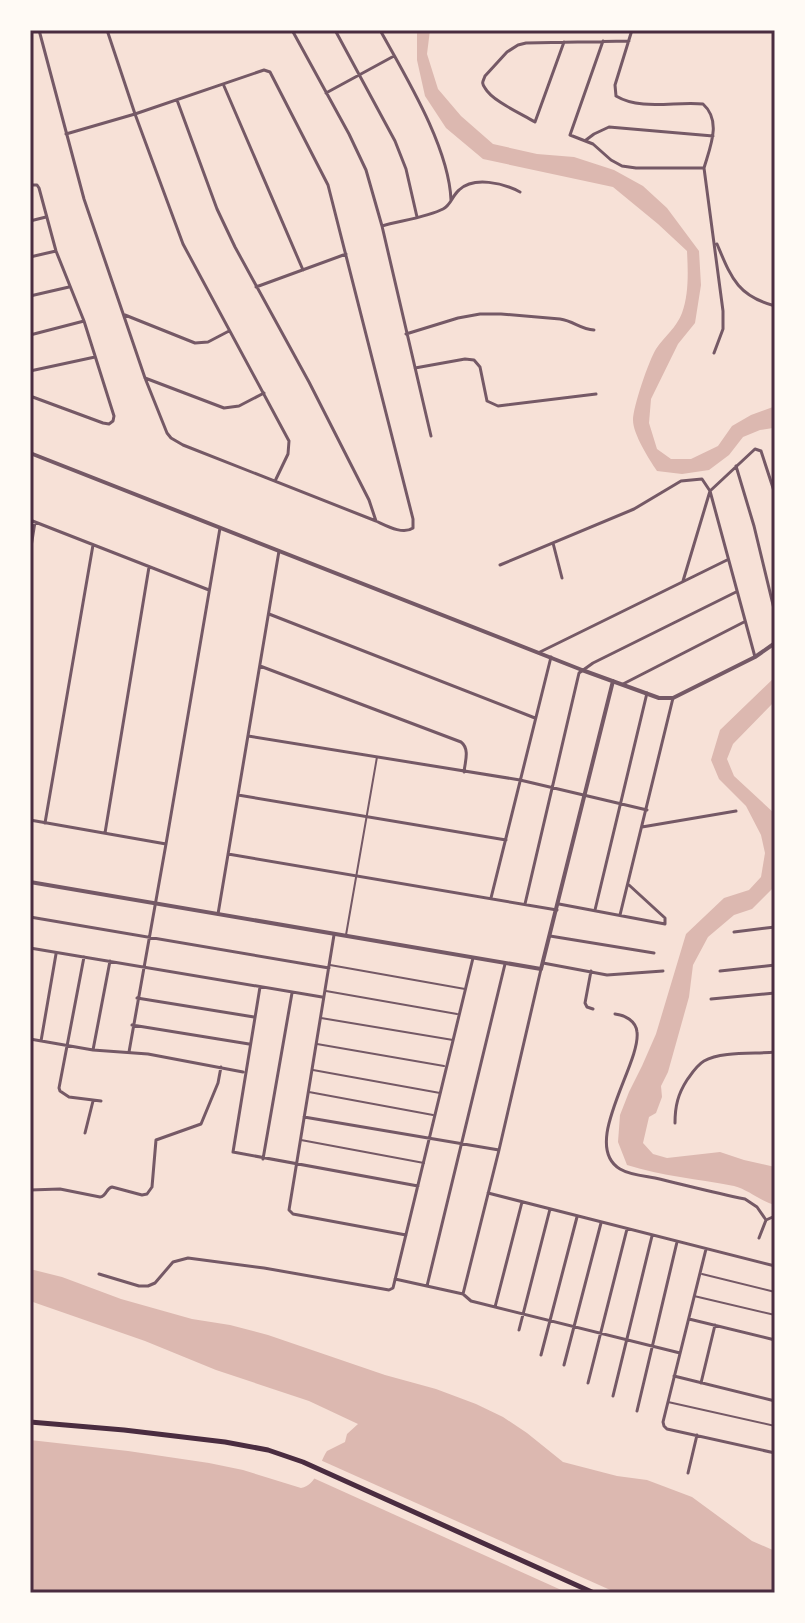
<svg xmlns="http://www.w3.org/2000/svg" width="805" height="1623" viewBox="0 0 805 1623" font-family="Montserrat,sans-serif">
  <rect width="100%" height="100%" fill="#f7e1d7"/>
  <!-- water -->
  <path fill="#dcb8b0" d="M417,30H430L427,54L438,89L461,116L493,144L537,154L574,157L614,170L643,186L667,208L699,251L701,285L695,323L678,344L651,399L649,423L657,449L671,459H691L718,446L732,426L751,415L773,407L775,409V430L773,428L760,430L743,437L729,455L709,470L682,474L657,471C649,459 633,434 633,420C633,407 649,360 656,349C664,337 677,327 682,313C689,294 688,271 687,251L658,224L613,187L483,159L446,128L425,96L417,60Z
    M775,677V701L733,744L727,759L734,776L775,814V886L752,909L734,915L708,937L693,965L689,997L668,1072L661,1086L662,1097L656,1113L649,1117L643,1143L653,1154L667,1158L720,1152L744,1160L775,1167V1205C760,1201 749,1190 734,1186C698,1179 662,1176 627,1165L618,1142L620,1115L629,1092L642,1066L656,1034L686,934L724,898L749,890L761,877L765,853L761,835L746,806L719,779L711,760L720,730Z
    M30,1269L62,1277L121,1299L192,1319L230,1325L268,1335L385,1375L436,1389L476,1404L503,1417L527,1433L563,1462L617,1476L647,1480L692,1497L752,1541L775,1551V1593H30V1440L128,1451L209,1463L243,1470L301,1488C318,1485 318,1464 327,1451L345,1442L347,1434L358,1424L309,1401L216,1370L145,1341L30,1301Z"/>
  <!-- pier -->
  <path fill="#f7e1d7" d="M318,1459L617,1593H568L311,1477Z"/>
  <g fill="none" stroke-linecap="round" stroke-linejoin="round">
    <!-- service -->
    <path stroke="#755966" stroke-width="2" d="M346,935L377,757
      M330,965L465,989
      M326,991L457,1014
      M321,1018L453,1040
      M317,1044L444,1066
      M313,1070L440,1093
      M309,1092L433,1115
      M301,1140L424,1163
      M702,1274L775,1292
      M694,1296L775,1315
      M668,1402L775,1426"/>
    <!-- minor -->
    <path stroke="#755966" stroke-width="3" d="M39,30L84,199L145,378L167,433L171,438L183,445L376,521C387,526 403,535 413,528V519L328,185L270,72L264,70L135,114L66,134
      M107,30L135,114L183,244L289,441L288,454L276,479
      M292,30L349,134L366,170L382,226L431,436
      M335,30L395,141L406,169L417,217
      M380,30C406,77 449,147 451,200
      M632,30L615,85L616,96C641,111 676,101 703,104C722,121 710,147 704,168
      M603,41L570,135L593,144L611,160L622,166L636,168H704L723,311V329L714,353
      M564,42L535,122C522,114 492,101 485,88C481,82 483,82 485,76L507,52L518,45L526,43L629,41
      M224,86L303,270
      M326,93L394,56
      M177,100L217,209L235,247L309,382L369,500L376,521
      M586,140L594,134L609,127L713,136
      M30,185H37L39,188L56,251L84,321L114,416L113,421L109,424L103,423L30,396
      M30,221L46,217
      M382,226C399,221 428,217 443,209C451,205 452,196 459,190C474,176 503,183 520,192
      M717,244C731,277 737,296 775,306
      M30,257L56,251
      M256,287L346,254
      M30,296L69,287
      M125,315L195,343L208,342L229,331
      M406,334L458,318L480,314H501L560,319C574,321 580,329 594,330
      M30,335L84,321
      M415,368L465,359L474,360L480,367L487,401L498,406L596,394
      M30,371L95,357
      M145,378L224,408L239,406L264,393
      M736,466L754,526L775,613
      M30,520L209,590
      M553,543L562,578
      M30,553L35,522
      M500,565L634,509L681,481L702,479L710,491L755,657
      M683,581L710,491L755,449L761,451L775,494
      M269,614L535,718
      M540,652L727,560
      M260,666L461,742C470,749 465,762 464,772
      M623,684L744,622
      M248,736L520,780L647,810
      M238,795L506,840
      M30,820L166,844
      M45,823L93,545
      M642,827L736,811
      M105,833L149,567
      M228,854L557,910
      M491,898L551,657
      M525,904L579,673L593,663L736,592
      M559,904L665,924V918L629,885
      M595,910L647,693
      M218,914L279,551
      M620,915L673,698
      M30,917L329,968
      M734,932L775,927
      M334,935L289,1210L293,1214L406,1235
      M550,936L654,953
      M30,948L322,997
      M84,957L59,1088L60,1091L69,1097L101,1101
      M543,963L607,975L663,971
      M591,971L585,1003L587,1007L593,1009
      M720,971L775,965
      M260,987L233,1152L418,1186
      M137,998L254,1017
      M711,999L775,993
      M615,1014C625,1015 636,1021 637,1032C641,1064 580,1145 620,1169C630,1175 644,1176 655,1178C685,1185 715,1193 745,1199L757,1207L766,1220
      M132,1025L249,1044
      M30,1039L93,1050L148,1054L243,1072
      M41,1041L56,954
      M93,1050L110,961
      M129,1052L166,844L220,528
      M304,1117L499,1150
      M675,1123C675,1106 678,1094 687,1080C692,1073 697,1065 704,1061C721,1051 755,1054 775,1052
      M774,1130H775
      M85,1133L93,1101
      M263,1159L292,993
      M30,1190L60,1189L100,1197C107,1196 106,1188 112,1187L142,1195L147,1194L152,1187L156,1140L201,1124L218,1083L221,1067
      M488,1193L775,1266
      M759,1238L766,1220L775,1216
      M706,1249L663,1422L664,1426L667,1429L775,1453
      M99,1274L139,1286H148L155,1283L173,1262L188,1258L264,1268L389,1290L393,1288L473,958
      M395,1279L463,1294L471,1301L680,1353
      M427,1286L505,964
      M463,1294L499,1150L541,969
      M495,1307L522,1202
      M689,1319L775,1340
      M519,1330L550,1209
      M541,1355L577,1217
      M564,1365L601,1223
      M674,1376L775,1401
      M588,1383L627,1229
      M701,1383L715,1325
      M613,1396L652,1236
      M637,1411L677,1242
      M688,1473L697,1435"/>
    <!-- tertiary -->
    <path stroke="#755966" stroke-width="4" d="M30,453L582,670L659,698H673L755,657L775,643
      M30,882L541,969L613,681"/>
    <!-- primary -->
    <path stroke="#4a2c40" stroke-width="5" d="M30,1422L124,1430L225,1442L268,1450L303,1462L594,1593"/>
  </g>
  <!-- border -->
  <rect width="805" height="1623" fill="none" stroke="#fffaf5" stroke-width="64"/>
  <rect x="32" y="32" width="741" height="1559" fill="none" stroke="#4a2c40" stroke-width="3"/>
</svg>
